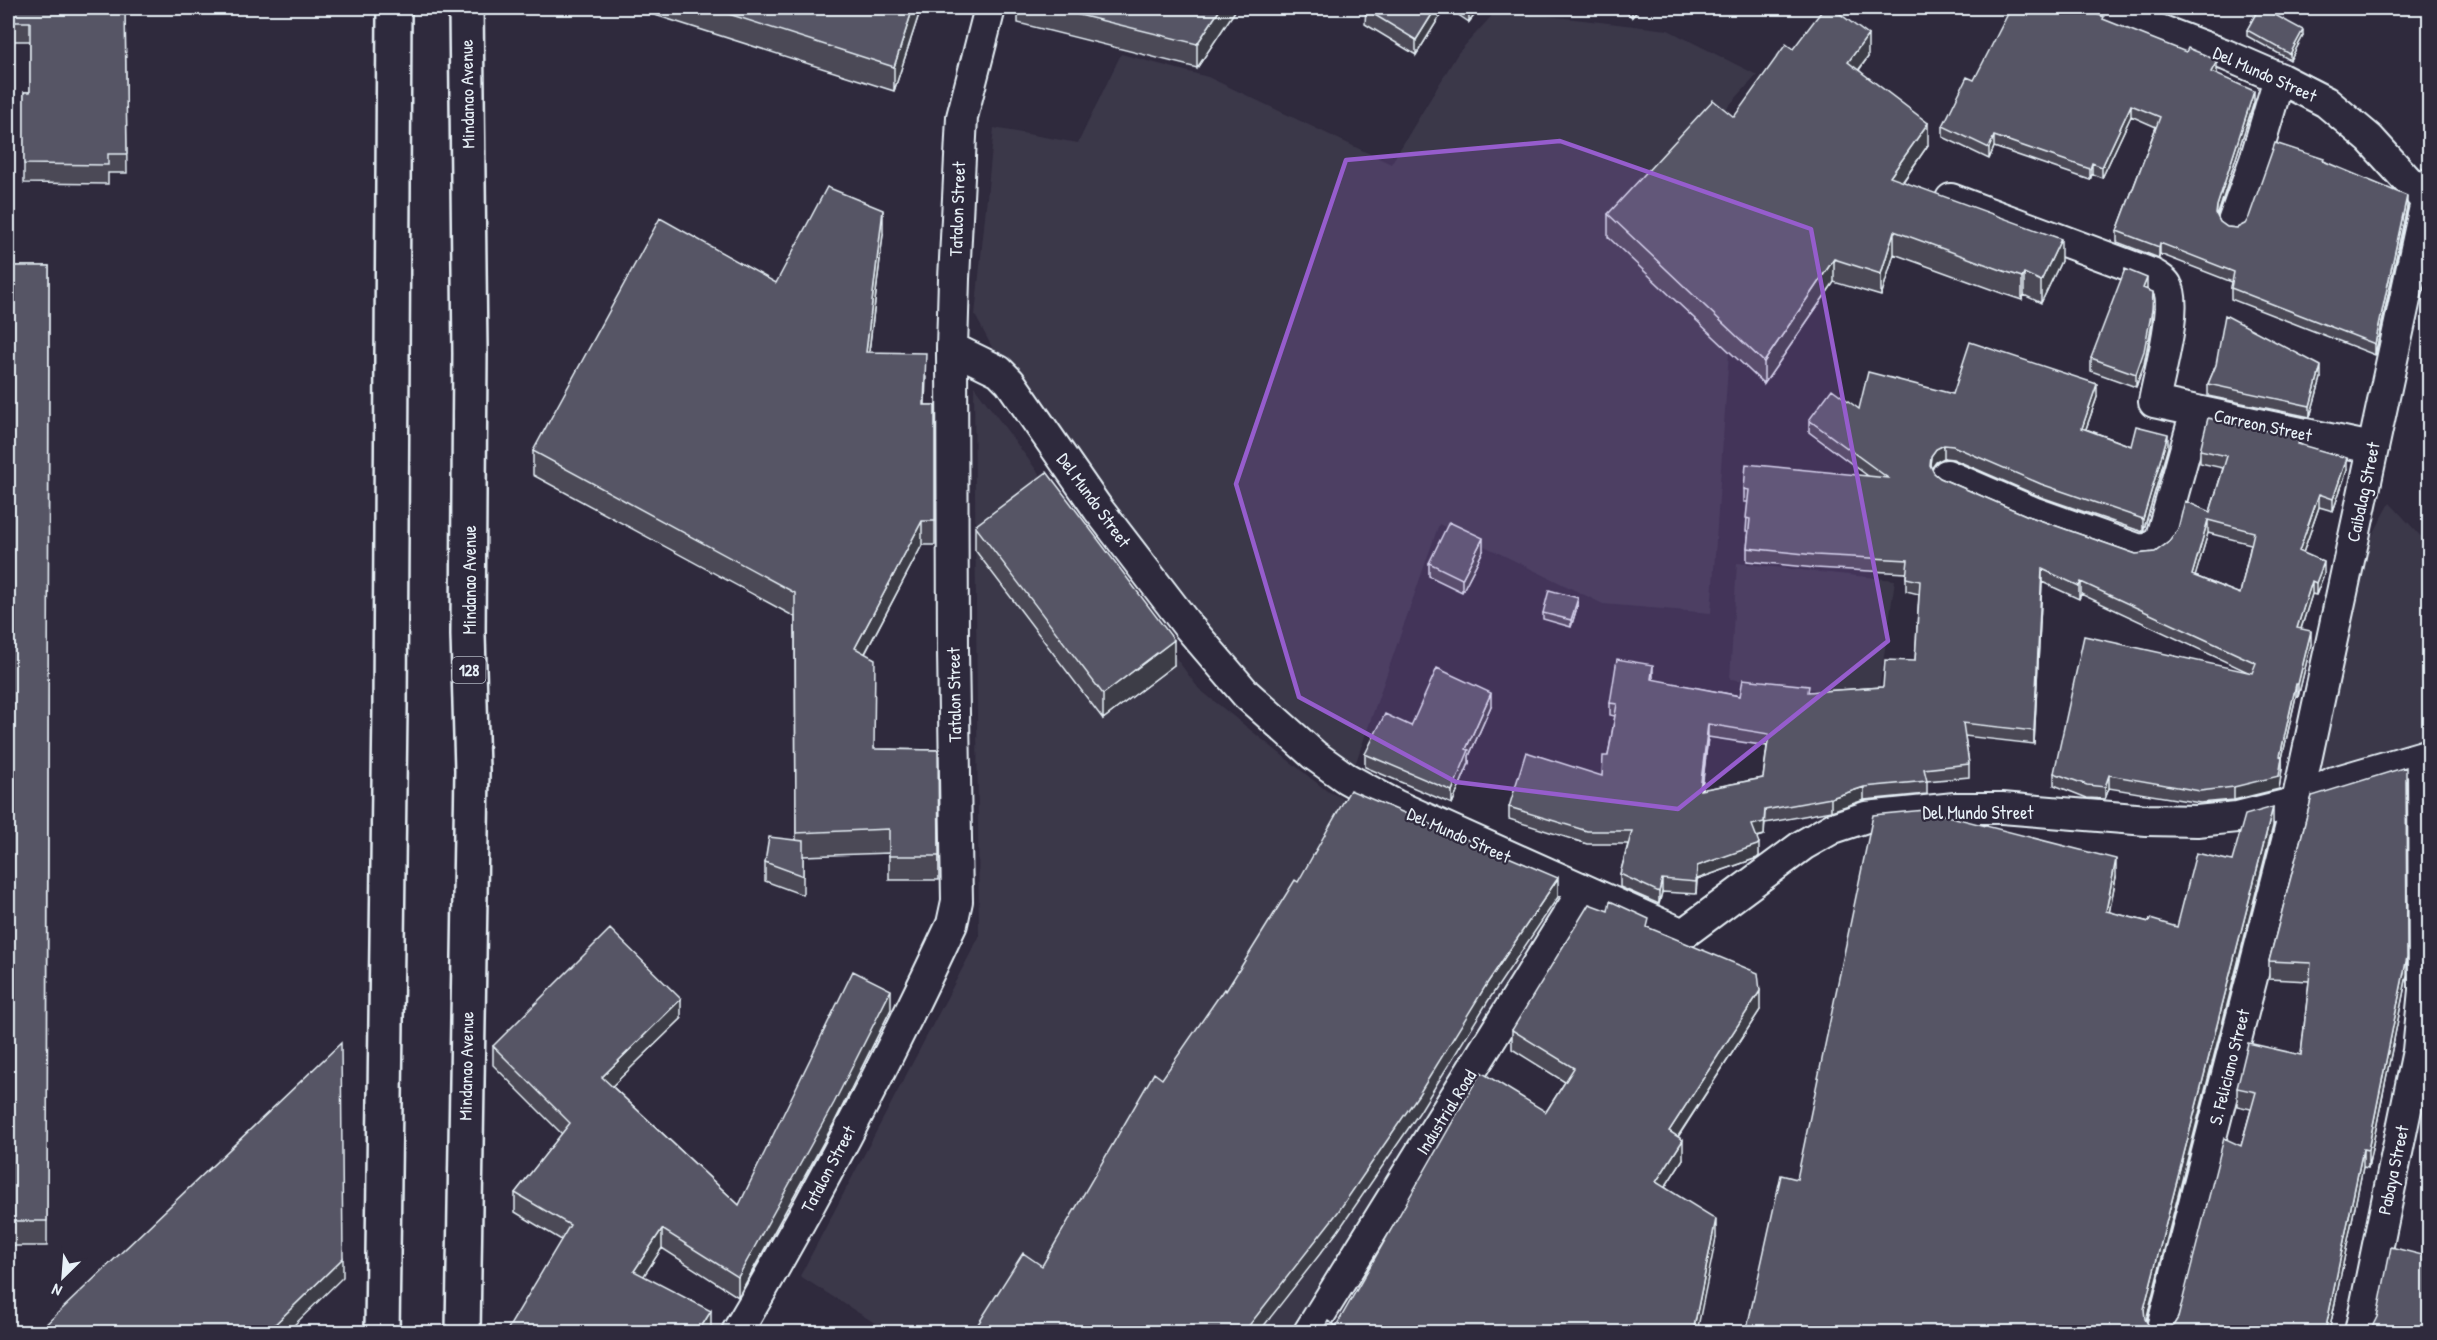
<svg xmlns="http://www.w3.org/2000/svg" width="2437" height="1340" viewBox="0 0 2437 1340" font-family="'Patrick Hand',sans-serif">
  <rect width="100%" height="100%" fill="#2f2a3d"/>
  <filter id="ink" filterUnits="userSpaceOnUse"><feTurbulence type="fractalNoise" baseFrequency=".0167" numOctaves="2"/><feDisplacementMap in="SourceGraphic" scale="12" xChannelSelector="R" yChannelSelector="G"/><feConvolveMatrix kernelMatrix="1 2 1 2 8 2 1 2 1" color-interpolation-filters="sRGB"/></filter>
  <g filter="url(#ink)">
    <!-- built -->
    <path fill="#3b3749" d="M1497,10L1668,30L1757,75L1713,123L1764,384L1729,352L1711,613L1603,604L1439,524L1355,765L1249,690L1017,395L975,315L994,128L1078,143L1121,54L1208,77L1391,164L1458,53Z
      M974,386L1199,689L1327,791L1565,898L1289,1332H889L800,1276L979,937Z
      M2390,503L2429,545V748L2381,751L2331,773L2321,771L2330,689L2370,540Z
      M1737,563L1895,580L1878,697L1730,679Z"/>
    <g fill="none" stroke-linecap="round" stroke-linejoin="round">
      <!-- minor casing -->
      <g stroke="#e8f1f8" stroke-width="34">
        <path id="minor" d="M2101,8L2226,55L2279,78L2326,102L2370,139L2430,205
          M1951,199L2152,274C2157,277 2165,281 2167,286C2179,305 2158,378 2154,402L2372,448
          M2233,222L2255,160L2279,78
          M952,348L999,371L1010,382L1098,509L1187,625L1246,694L1314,755L1346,778L1395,805L1683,934L1803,845L1833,828L1866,817L1955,808H2002L2147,820L2197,821L2237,817L2297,802L2334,782L2430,754
          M1947,475L2035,513L2137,549C2150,550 2154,547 2161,537L2196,411
          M737,1332C815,1200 887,1063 952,924L957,901L953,650L952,348L954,279L962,117L990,8
          M1309,1332L1583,891
          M2161,1332L2297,802L2430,183
          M2360,1332L2418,1051L2424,990L2423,756"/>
      </g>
      <!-- primary casing -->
      <g stroke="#e8f1f8" stroke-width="38">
        <path id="primary" d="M382,1332L390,709L394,8
          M463,1332L472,770L468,635L470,353L466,8"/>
      </g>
      <!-- minor -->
      <use href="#minor" stroke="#2f2a3d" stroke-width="30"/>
      <!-- primary -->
      <use href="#primary" stroke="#2f2a3d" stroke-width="33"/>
    </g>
    <!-- wall -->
    <path fill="#4b4957" stroke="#e8f1f8" stroke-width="1.5" fill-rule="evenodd" d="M8,8H125L127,173H108V184L24,183V92H30V41H8Z
      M633,8H921L894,91Z
      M1018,8H1237L1197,68L1018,23Z
      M1366,8H1445L1416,55L1365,24Z
      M1448,8H1480L1469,22Z
      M1621,8H1640L1632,17Z
      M2259,8H2265L2264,9L2303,36L2290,60L2247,36V30Z
      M2104,20L2217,72L2216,74L2254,102L2217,216L2220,222L2227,227L2237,228L2245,224L2324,161L2407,207L2375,355L2231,299V288L2232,282L2160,254L2159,258L2117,242V231L2156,127L2131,116L2102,178L2092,174L2090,180L1994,147L1989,159L1943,137V126L1974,80Z
      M1793,49L1868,57L1859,70L1928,145L1903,182L2061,261L2041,303L2024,295L2022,300L2004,294L1894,254L1881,296L1834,282L1764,384L1608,237V214L1734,117Z
      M883,234L869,352L926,377L925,405H935V545H922L865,654L874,749L938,750L939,880H889V853L803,856V895L765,881V862L796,840L795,617L533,475V451L776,283Z
      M8,266H49L47,1246H8Z
      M2147,290L2153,305L2152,323L2144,364L2136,387L2091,371V358Z
      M2216,365L2321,378L2310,417L2208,396V384Z
      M1953,394L2097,397L2086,429L2131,446L2168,447L2143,532L2041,497L1953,459L1944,458L1936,462L1931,468L1934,473L1940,478L2028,516L2136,554L2155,552L2210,512L2223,468L2200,463V450L2300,444L2347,470L2333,511L2319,507L2303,553L2324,574L2316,595L2312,594L2301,629L2311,644L2298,697L2296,696L2282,758V769L2279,789L2234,800L2200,803L2109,788L2105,799L2087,798L2054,785V773L2248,672L2081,594L2079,599L2042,582L2034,744L1965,736L1969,764V777L1927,781V794L1864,800L1831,811L1765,823L1764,835L1757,837L1759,856L1757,858L1697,879L1696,894L1662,892L1659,904L1620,887V874L1628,844H1587L1509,819V807L1602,776L1608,756L1615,716L1610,715V703L1653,678V680L1740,696L1809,692L1883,687L1915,661L1919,594L1906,591V573L1815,568L1747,561V548L1749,531H1746L1748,502H1744V489L1868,476L1809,432V420L1859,409ZM2208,533L2251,544L2240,594L2195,576ZM1708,737L1767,746L1763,778L1702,790Z
      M975,526L1174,665L1103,719L975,550Z
      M1483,551L1462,592L1429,576V563Z
      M1578,604L1571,627L1543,619V613Z
      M1491,706L1469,756V763L1452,804L1365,767V754L1411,726Z
      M2312,796L2407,975L2368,1168L2363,1167L2329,1332H1747V1328L1797,1179L1935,813L2116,877L2109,912L2149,922L2177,927L2232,861L2273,826L2146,1321L2149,1326L2157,1330H2165L2173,1326L2178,1318L2241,1146L2251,1109L2237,1106V1088L2301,1055L2309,981L2269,979V961Z
      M1649,928L1760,1010L1678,1137L1683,1159L1665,1187L1716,1238L1336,1326L1546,1112L1565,1082L1512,1049V1030Z
      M891,1009L834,1123L738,1297L662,1248L643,1276L711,1330L515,1212V1193L562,1134L493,1065V1046L681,1019L612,1086L739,1205Z"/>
    <!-- shaded-wall -->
    <path fill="#3d3c47" stroke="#e8f1f8" stroke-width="1.5" d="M913,8H921L894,91V67Z
      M1221,8H1237L1197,68V44Z
      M1436,8H1445L1416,55V40Z
      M1469,8H1480L1469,22Z
      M1632,8H1640L1632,17Z
      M2303,30V36L2290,60V54Z
      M1868,35V57L1848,84V62Z
      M2217,61V72L2211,82V72Z
      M2254,91V102L2217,217L2216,225L2217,206Z
      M2131,105V116L2102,178V167Z
      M1928,123V145L1890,200V177Z
      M1994,136V147L1989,159V148Z
      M2092,163V174L2090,180V169Z
      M2407,196V207L2375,355V344Z
      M883,210V234L866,376V352Z
      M1894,231V254L1881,296V274Z
      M2061,239V261L2041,303V281Z
      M2160,243V254L2159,258V247Z
      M1834,259V282L1764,384V362Z
      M2024,273V295L2022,300V277Z
      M2147,278V291L2143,288Z
      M2153,292L2152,323L2144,364L2136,387V374Z
      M2321,366V378L2310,417V406Z
      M2097,384V397L2082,440V428Z
      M2168,434V447L2143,532V519Z
      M1944,445V458L1936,462L1931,469L1930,465L1931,456L1936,449Z
      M2347,458V470L2333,511V499Z
      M2319,494V507L2299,564V551Z
      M2208,520V533L2192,587V575Z
      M922,521V545L855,672V648Z
      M1483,538V551L1462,592V579Z
      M2324,562V574L2316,595V583Z
      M2042,569V582L2034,744V731Z
      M2312,581V594L2297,641V628Z
      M2081,582V594L2079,599V586Z
      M1578,598V604L1571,627V620Z
      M2311,631V644L2298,697V684Z
      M1174,640V665L1103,719V694Z
      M1653,665V678L1651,692V679Z
      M2296,684V696L2282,758V769L2279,789L2234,800V787L2280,756Z
      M1491,693V706L1469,756V763L1452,804V791L1466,749Z
      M1708,724V737L1700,803V790Z
      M2109,775V788L2105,799V787Z
      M1864,787V800L1831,811V798Z
      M2273,807V826L2144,1328V1309Z
      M1765,810L1764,835L1752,838V825Z
      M1759,843V856L1757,858L1697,879L1696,894L1697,866Z
      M2116,859V877L2106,929V911Z
      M1558,878V897L1488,1001L1419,1113L1338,1231L1259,1332H1244L1488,982Z
      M1662,879V892L1659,904V892Z
      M2407,957V975L2368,1168V1150Z
      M891,990V1009L834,1123L738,1297V1277Z
      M1760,991V1010L1669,1150V1131Z
      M681,999V1019L602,1096V1077Z
      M1683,1140V1159L1656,1201V1182Z
      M2363,1149V1167L2329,1332H2325Z
      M1716,1219V1238L1697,1332H1693Z
      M662,1229V1248L634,1291V1271Z
      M343,1258V1277L287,1332H267Z
      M711,1311V1330L709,1332H698Z"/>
    <!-- building -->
    <path fill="#575565" stroke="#e8f1f8" stroke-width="1.5" fill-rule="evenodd" d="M8,8H125L127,154H108V165L24,164V92H30V22H8Z
      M710,8H913L894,67Z
      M1051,8H1221L1197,44Z
      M1366,8H1436L1416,40L1365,9Z
      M1824,8H1832L1868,35L1848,62L1928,123L1890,177L2061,239L2041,281L2024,273L2022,277L2004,271L1894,231L1881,274L1834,259L1764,362L1608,214L1713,100L1734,117L1786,44L1793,49Z
      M2011,8H2087L2094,13L2104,17L2103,19L2186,52L2188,48L2205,55L2217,61L2211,72L2254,91L2217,206L2216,214L2220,222L2227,227L2237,228L2245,224L2249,217L2275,143L2324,159L2323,161L2407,196L2375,344L2231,288L2234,272L2160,243L2159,247L2117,231L2160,117L2131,105L2102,167L2092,163L2090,169L1994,136L1989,148L1943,126L1967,77L1974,80Z
      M2259,8H2262L2303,30L2290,54L2247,30Z
      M827,187L883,210L866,352L926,353L924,405H935V521H922L855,648L875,659L874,749L938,750L939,856H889V829L796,833L795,593L533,451L660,218L776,283Z
      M8,266H49L47,1221H8Z
      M2125,269L2147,278L2143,288L2153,292L2152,310L2144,351L2136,374L2091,358Z
      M2225,315L2321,366L2310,406L2208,384L2216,365Z
      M1970,342L2097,384L2082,428L2131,446L2136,426L2168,434L2143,519L2041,484L1953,446L1944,445L1936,449L1931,456L1930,465L1934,473L1940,478L2028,516L2136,554L2155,552L2169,542L2178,529L2185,501L2210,512L2227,456L2200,450L2208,418L2300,438L2298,444L2347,458L2333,499L2319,494L2299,551L2324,562L2316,583L2312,581L2297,628L2311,631L2298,684H2296L2280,756L2282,757L2279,776L2234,787L2200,791L2109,775L2105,787L2087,785L2054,773L2084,636L2252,673L2256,663L2081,582L2079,586L2042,569L2034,731L1963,723L1969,764L1924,769L1927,781L1864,787L1831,798L1765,810L1764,822L1752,825L1759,843L1757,845L1697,866L1696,882L1662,879L1659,892L1620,874L1632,831H1587L1509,807L1526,752L1602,776L1603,756H1608L1617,704L1610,703L1617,659L1653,665L1651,679L1740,696L1743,679L1809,686L1808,692L1883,687L1885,660L1915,661L1920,581L1906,578L1908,560L1815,555L1747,548L1750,519L1746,518L1749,490L1744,489L1746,464L1888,478L1809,420L1832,389L1859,409L1868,372L1953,394ZM2208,520L2254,532L2240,594L2192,575ZM1708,724L1769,734L1763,778L1700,790Z
      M1047,472L1174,640L1103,694L975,526Z
      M1449,522L1483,538L1462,579L1429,563Z
      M1549,590L1578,598L1571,620L1543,613Z
      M1437,668L1491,693L1466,749L1469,750L1452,791L1365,754L1385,714L1411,726Z
      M2406,767L2407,957L2368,1150L2363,1149L2325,1332H1767L1747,1328L1781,1175L1797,1179L1873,815L1935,809V813L2116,859L2106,911L2149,922L2150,919L2177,927L2196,853L2232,861L2245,815L2273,807L2144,1309L2145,1319L2149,1326L2157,1330H2165L2173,1326L2178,1318L2224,1138L2241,1146L2256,1092L2237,1088L2248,1043L2301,1055L2311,963L2269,961L2312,796Z
      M1350,790L1558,878L1488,982L1419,1094L1338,1212L1244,1332H973L1023,1253L1042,1266L1154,1073L1162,1079L1224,989L1226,991L1295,880L1298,882Z
      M769,837L803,841V876L765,862Z
      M1610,901L1649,919L1647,927L1758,973L1760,991L1669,1131L1683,1140L1656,1182L1716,1219L1693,1332H1322L1328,1321L1336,1326L1481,1072L1546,1112L1574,1068L1512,1030L1589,904L1608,911Z
      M610,929L681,999L602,1077L739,1205L853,971L891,990L834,1103L738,1277L662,1229L634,1271L711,1311L698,1332H506L570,1225L515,1193L570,1123L493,1046Z
      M341,1043L343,1258L267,1332H38Z
      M2391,1247L2430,1257V1332H2371L2373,1325L2377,1317Z"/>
  </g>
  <!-- marked area -->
  <path fill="#965dcd" fill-opacity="0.2" stroke="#965dcd" stroke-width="4.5" stroke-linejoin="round" d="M1560,141L1811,229L1888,641L1678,809L1456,782L1299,697L1236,484L1346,160Z"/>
  <g text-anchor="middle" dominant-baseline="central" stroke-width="4.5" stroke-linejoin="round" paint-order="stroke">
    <!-- shield labels -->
    <rect fill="#2f2a3d" stroke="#b0b5c0" stroke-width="1.5" x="452.5" y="657" width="33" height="26" rx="4.5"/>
    <g font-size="16" font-weight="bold" fill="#e8f1f8">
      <text x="469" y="670">128</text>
    </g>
    <!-- street labels -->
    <g font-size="18" fill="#e8f1f8" stroke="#2f2a3d">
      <text transform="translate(2265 74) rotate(24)">Del Mundo Street</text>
      <text transform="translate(467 94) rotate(-91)">Mindanao Avenue</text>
      <text transform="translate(957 209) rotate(-88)">Tatalon Street</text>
      <text transform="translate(2263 425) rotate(12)">Carreon Street</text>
      <text transform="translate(2363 492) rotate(-78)">Caibalag Street</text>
      <text transform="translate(1094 500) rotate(54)">Del Mundo Street</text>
      <text transform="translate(469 580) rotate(-90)">Mindanao Avenue</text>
      <text transform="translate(954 695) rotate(-91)">Tatalon Street</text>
      <text x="1978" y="812">Del Mundo Street</text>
      <text transform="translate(1459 835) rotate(24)">Del Mundo Street</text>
      <text transform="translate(466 1066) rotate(-89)">Mindanao Avenue</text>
      <text transform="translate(2229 1067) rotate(-76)">S. Feliciano Street</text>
      <text transform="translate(1446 1112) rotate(-58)">Industrial Road</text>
      <text transform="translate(828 1169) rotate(-62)">Tatalon Street</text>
      <text transform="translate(2393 1170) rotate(-78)">Pabaya Street</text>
    </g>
  </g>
  <!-- margin -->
  <rect width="2437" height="1340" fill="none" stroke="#2f2a3d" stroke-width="30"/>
  <rect x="15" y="15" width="2407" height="1310" fill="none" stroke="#e8f1f8" stroke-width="2" filter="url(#ink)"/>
  <!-- north arrow -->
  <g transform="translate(63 1277) rotate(205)" stroke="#2f2a3d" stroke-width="4.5" paint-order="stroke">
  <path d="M0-4.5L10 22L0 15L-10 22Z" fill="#e8f1f8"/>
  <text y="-9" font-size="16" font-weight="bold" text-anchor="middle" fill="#e8f1f8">N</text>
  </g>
</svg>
